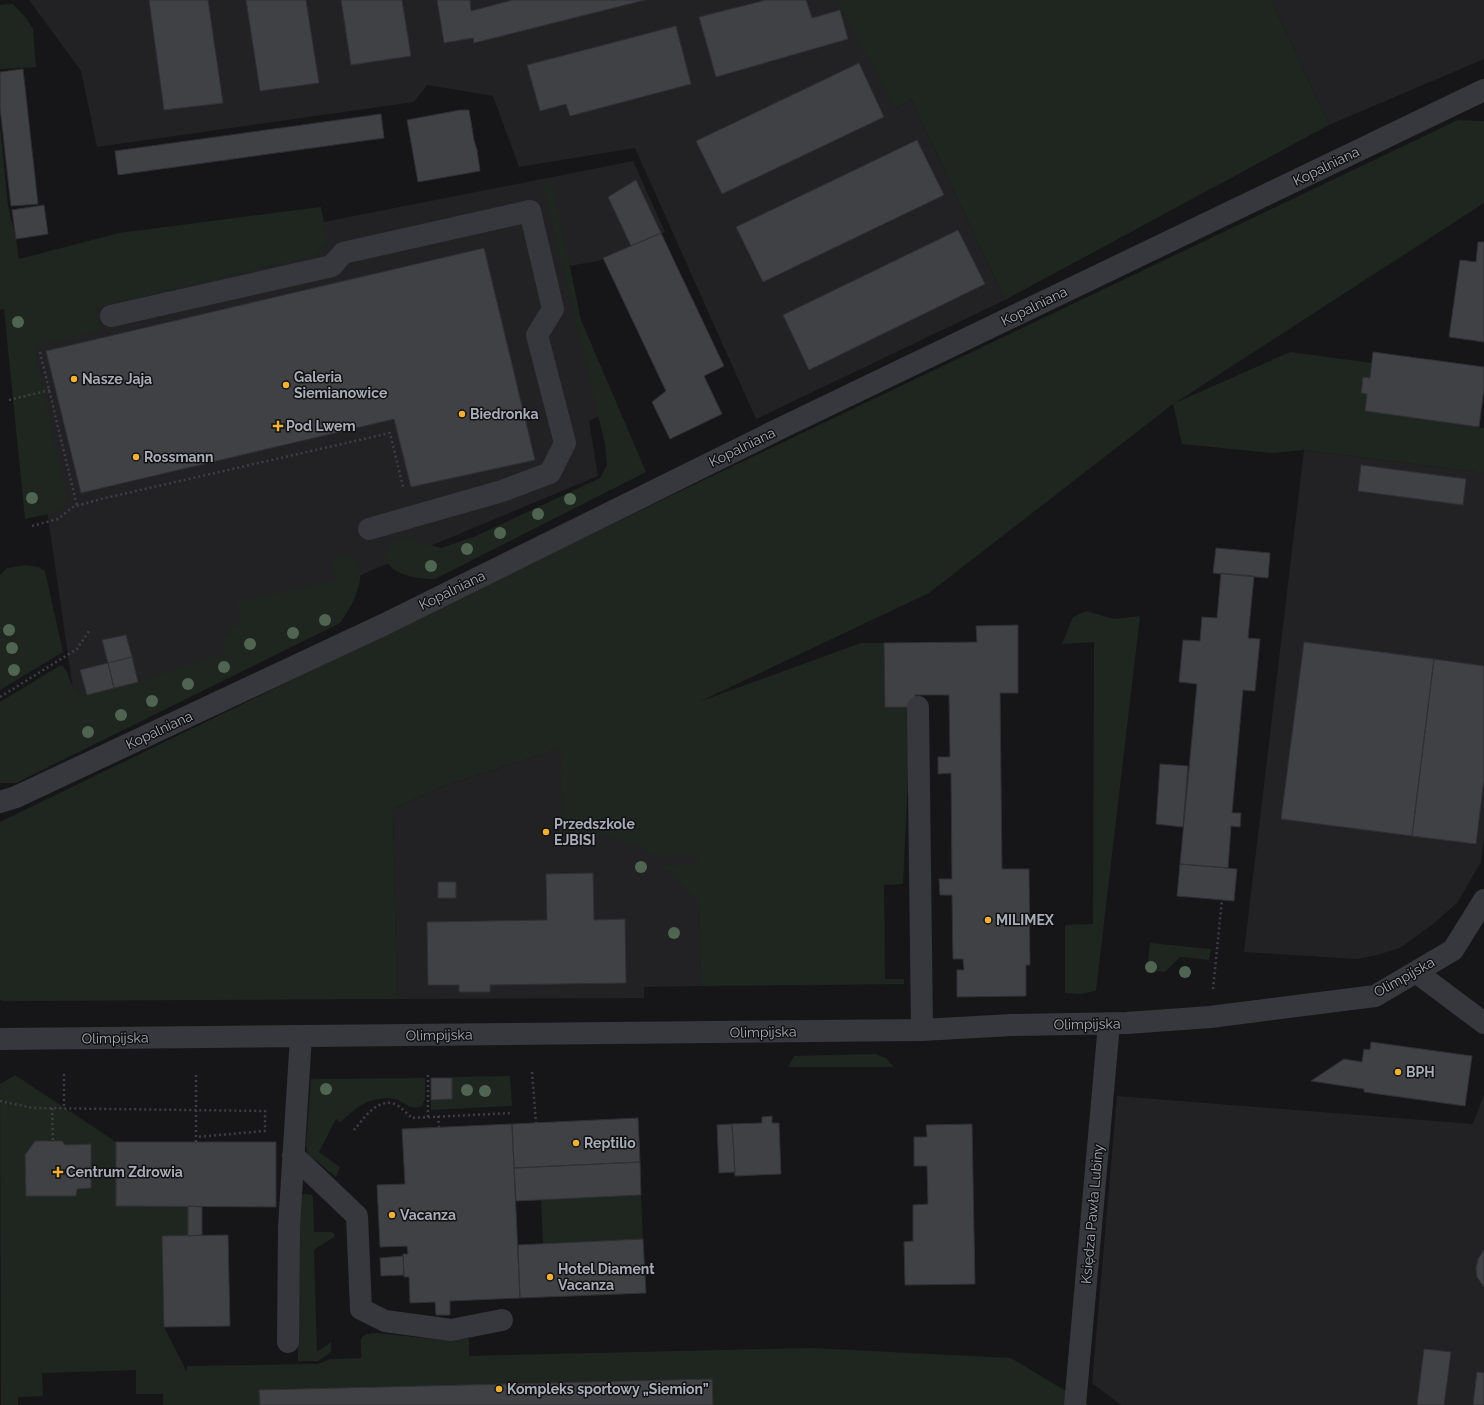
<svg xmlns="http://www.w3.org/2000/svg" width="1484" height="1405" viewBox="0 0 1484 1405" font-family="Raleway,sans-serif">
  <rect width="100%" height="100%" fill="#161618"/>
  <!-- built -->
  <path fill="#222225" d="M29,0H841L896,108L911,99L1005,300L756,419L635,148L519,167L493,96L427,85L414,102L97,147L81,71Z
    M1271,0H1484V59L1329,125Z
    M633,161L665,232L599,261L568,266L572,307L618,407L589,421L598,476L255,619L233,658L75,703L14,283Z
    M1304,450L1484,473V838L1481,862L1457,903L1433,924L1400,948L1377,955L1357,959L1244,952Z
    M695,704L701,986L644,987V998L397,999L393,809L441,787Z
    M1484,1094V1405H1121L1092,1383L1117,1096L1473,1124Z"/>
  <!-- green -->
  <path fill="#1e261f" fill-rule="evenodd" d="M836,0H1271L1329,125L1005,300L911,99L896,108Z
    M13,4L26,18L33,29L36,67L0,69V5Z
    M1458,120L1484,121V203L1175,403L1290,352L1372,363L1370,378H1363L1361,393L1367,394L1365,411L1484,428V473L1304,450L1273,453L1182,444L1173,404L929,593L701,701L861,643H884L885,707H915L909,758L903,884L884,885L885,979H904V984L701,986L699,902L661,865L698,864V855L652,856L643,848L605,835H563L561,748L441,787L393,809L397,999L4,1001L0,1000V822L639,511Z
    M0,125L8,206L16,239L19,259L119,233L321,207L328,242L315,255L96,308L100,331L34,346L67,498L65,505L53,513L25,519L4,309L0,310Z
    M553,184L581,320L646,472L435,579C421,579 401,577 390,566C388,564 386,558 385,555L390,545L400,539L412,538L423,543L441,548L476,536L600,478L607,465L605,444L543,185Z
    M348,555C350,557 354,559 356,561C369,576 350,610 340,623L16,783H0V702L61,665C69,670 69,681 74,689C76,692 79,694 81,696L138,682L226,652L222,638L230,634L229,628L241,623L236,602L336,580L331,560L341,556Z
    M26,565L38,567L45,571L63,652L0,690V575L7,568Z
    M1086,611L1114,619L1140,616L1096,991L1080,994L1065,993V925L1093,924L1094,642L1062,644L1073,617Z
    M1150,943L1211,949L1209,960L1180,957L1165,972L1147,970Z
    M875,1054L886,1058L894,1067H788L794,1056Z
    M15,1075L116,1142V1206H188V1236H162L164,1327L187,1372V1366L318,1364L330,1359L361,1358C362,1340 355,1334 378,1333L451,1341L469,1338V1356L810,1348L1011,1358L1089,1405H163V1394H136V1370L42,1373L43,1396L18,1397V1405H1L0,1084ZM62,1141L65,1145H91V1188L77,1189L76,1196H26L25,1155L35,1142Z
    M510,1076L512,1106L431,1110V1100L452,1099V1077Z
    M425,1078V1099L422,1106C409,1111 407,1103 396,1099C389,1097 372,1099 365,1103C356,1107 348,1116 340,1122L336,1119L319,1152L340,1167L336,1177L308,1154L306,1145L311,1079Z
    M304,1194H307L312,1195L313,1198L314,1232H332L335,1234L334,1237L314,1250L317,1352L331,1342V1352L318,1361H298L297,1232L301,1197Z
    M641,1195L643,1239L543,1244L541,1200Z"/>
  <!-- building -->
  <path fill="#404145" stroke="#303034" d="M149,0H208L223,103L164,110Z
    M246,0H306L319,83L260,91Z
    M341,0H402L411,56L351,65Z
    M437,0H470L471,11L513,0H645L474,43L473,38L444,43Z
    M766,0H806L812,18L840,10L848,39L716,77L699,17Z
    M676,26L691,84L570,116L566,104L540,111L527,65Z
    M859,63L884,117L722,194L696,141Z
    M23,69L38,204L11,206L0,107V72Z
    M460,110H469L474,140L477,150L480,171L418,182L407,120Z
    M381,114L384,138L118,175L115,151Z
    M917,140L944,195L763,282L736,227Z
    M636,180L661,233L631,246L608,197Z
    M44,205L48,234L16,239L12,210Z
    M958,230L985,284L809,370L783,315Z
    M661,233L724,366L704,376L722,414L670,439L652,402L666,391L603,258Z
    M1478,242H1484V342L1449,337L1460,260L1476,262Z
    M484,248L535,460L411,487L394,419L81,493L46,351Z
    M1373,352L1484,367V388L1479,427L1365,411L1367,394L1361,393L1363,377L1370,378Z
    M1361,465L1466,479L1463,505L1358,491Z
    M1216,548L1270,553L1268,578L1213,573Z
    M1221,573L1254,576L1248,638L1260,639L1255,691L1243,690L1232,813H1241L1240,827L1231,826L1228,868L1180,864L1197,684L1179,682L1183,640L1200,641L1202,617L1217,618Z
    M1018,625V693H1000L1002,869H1029L1030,965H1026V996L957,997V970H964L963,959H953L952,895H940L939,879H952L951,773L938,774V757H950L949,695H915V707H885L884,643L977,642L976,626Z
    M126,635L132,657L108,663L102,640Z
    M1304,642L1434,659L1412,836L1281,819Z
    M132,657L138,682L114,688L108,663Z
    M1434,659L1484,666V779L1476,844L1412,836Z
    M108,663L114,688L87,695L80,670Z
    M1160,764L1188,766L1183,827L1156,824Z
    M1180,864L1237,869L1234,901L1177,896Z
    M593,873L594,920L625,919L626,983L490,985V992H459V985H428L427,922L547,920L546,874Z
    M438,882H456V898H438Z
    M1371,1042L1472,1056L1465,1106L1364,1092V1089L1311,1081L1344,1059L1362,1062L1364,1049L1370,1050Z
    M431,1078H452V1099L431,1100Z
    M772,1116V1123H779L781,1174L735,1176L732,1124L762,1123V1117Z
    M638,1118L640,1162L514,1168L512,1124Z
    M512,1124L520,1298L450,1301V1315H436L435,1302L410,1303L409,1277H404L403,1256V1254H408L407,1246L380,1247L377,1185L405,1184L402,1129Z
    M732,1124L735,1172L719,1173L717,1125Z
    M972,1124L975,1284L905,1285L904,1242L913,1241V1205L928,1204L927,1166H914V1137H927L926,1125Z
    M35,1141H62L65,1145L91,1144V1188L77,1189L76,1196H26L25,1155Z
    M116,1142H276V1207L116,1206Z
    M640,1162L641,1195L516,1201L514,1168Z
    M188,1206L202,1207V1235L188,1236Z
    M228,1235L230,1326L164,1327L162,1236Z
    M643,1239L646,1293L520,1298L518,1245Z
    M1484,1250V1287L1477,1277L1476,1268L1478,1259Z
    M403,1256L404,1275L381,1276L380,1258Z
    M1424,1349L1451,1352L1444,1405H1417Z
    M1477,1372L1484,1373V1405H1473Z
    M712,1379L713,1405H260L259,1390Z"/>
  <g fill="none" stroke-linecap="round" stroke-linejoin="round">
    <!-- path -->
    <path stroke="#3d3f44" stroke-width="2.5" stroke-dasharray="2 3" stroke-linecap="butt" d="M40,352L77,506
      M9,400L50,390
      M32,526L58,519L73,507L101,499L390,433L403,487
      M0,697L77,649L89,631
      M1213,989L1222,900
      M532,1072L536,1123
      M64,1074V1108
      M0,1101L33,1108L265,1111V1131L196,1137
      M52,1108L53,1141
      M438,1116L439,1127
      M428,1117V1072
      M354,1130C363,1120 374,1101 391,1103C399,1104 406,1113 412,1118L512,1113
      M196,1142V1074"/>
    <!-- minor -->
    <path stroke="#37383d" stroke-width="22" d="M111,316L332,266L343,253L530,211L553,309L537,335L565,443L550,473L502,491L369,529
      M918,707L922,1030
      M0,802L16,797L387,623L783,427L1484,90
      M1416,972L1484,1023
      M0,1039L922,1030L1011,1025L1127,1023L1210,1017L1375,996L1453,950L1484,900
      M293,1155L357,1216L361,1309L385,1321L451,1330L502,1320
      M288,1342L289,1227L301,1036
      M1075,1405L1109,1024"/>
  </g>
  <!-- trees -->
  <g fill="#506452">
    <circle cx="18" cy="322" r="6"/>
    <circle cx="32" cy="498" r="6"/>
    <circle cx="570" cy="499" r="6"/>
    <circle cx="538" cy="514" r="6"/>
    <circle cx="500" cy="533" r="6"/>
    <circle cx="467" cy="549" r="6"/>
    <circle cx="431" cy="566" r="6"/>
    <circle cx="325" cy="620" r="6"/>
    <circle cx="9" cy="630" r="6"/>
    <circle cx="293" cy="633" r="6"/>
    <circle cx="250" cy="644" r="6"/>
    <circle cx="12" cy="648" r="6"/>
    <circle cx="224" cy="667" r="6"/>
    <circle cx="14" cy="670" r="6"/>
    <circle cx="188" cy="684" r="6"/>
    <circle cx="152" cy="701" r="6"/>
    <circle cx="121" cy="715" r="6"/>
    <circle cx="88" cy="732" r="6"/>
    <circle cx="641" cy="867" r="6"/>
    <circle cx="674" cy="933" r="6"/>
    <circle cx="1151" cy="967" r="6"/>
    <circle cx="1185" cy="972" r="6"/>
    <circle cx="326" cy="1089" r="6"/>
    <circle cx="467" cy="1090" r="6"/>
    <circle cx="485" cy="1091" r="6"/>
  </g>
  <!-- markers -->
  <g fill="#f2b134" stroke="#111113" stroke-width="1.5">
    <circle cx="74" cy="379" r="4"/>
    <circle cx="286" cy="385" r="4"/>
    <circle cx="462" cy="414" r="4"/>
    <path d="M276 420h4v4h4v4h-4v4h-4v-4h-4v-4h4z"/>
    <circle cx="136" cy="457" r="4"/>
    <circle cx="546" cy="832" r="4"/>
    <circle cx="988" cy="920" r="4"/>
    <circle cx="1398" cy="1072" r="4"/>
    <circle cx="576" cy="1143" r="4"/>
    <path d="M56 1166h4v4h4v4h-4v4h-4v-4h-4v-4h4z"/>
    <circle cx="392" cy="1215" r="4"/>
    <circle cx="550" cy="1277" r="4"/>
    <circle cx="499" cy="1389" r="4"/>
  </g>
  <g text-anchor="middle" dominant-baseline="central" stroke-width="3" stroke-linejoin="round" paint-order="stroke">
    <!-- street labels -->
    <g font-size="14" fill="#a8adb8" stroke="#111113">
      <text transform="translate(1326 166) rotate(-26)">Kopalniana</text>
      <text transform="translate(1034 306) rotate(-26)">Kopalniana</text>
      <text transform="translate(742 447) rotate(-26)">Kopalniana</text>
      <text transform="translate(452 590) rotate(-26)">Kopalniana</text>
      <text transform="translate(159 730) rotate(-25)">Kopalniana</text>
      <text transform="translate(1404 977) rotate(-29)">Olimpijska</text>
      <text transform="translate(1087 1024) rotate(-1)">Olimpijska</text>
      <text transform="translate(763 1032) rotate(-1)">Olimpijska</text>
      <text transform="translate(439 1035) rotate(-1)">Olimpijska</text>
      <text transform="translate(115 1038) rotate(-1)">Olimpijska</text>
      <text transform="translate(1092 1214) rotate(-85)">Księdza Pawła Lubiny</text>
    </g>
    <!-- poi labels -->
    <g font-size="14" font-weight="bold" fill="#a8adb8" stroke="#111113" text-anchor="start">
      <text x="294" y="377">Galeria<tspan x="294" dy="16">Siemianowice</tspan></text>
      <text x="82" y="379">Nasze Jaja</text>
      <text x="470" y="414">Biedronka</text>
      <text x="286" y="426">Pod Lwem</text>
      <text x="144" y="457">Rossmann</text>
      <text x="554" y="824">Przedszkole<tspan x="554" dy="16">EJBISI</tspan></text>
      <text x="996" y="920">MILIMEX</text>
      <text x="1406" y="1072">BPH</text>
      <text x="584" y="1143">Reptilio</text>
      <text x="66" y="1172">Centrum Zdrowia</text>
      <text x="400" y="1215">Vacanza</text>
      <text x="558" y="1269">Hotel Diament<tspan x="558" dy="16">Vacanza</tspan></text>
      <text x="507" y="1389">Kompleks sportowy „Siemion”</text>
    </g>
  </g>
</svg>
